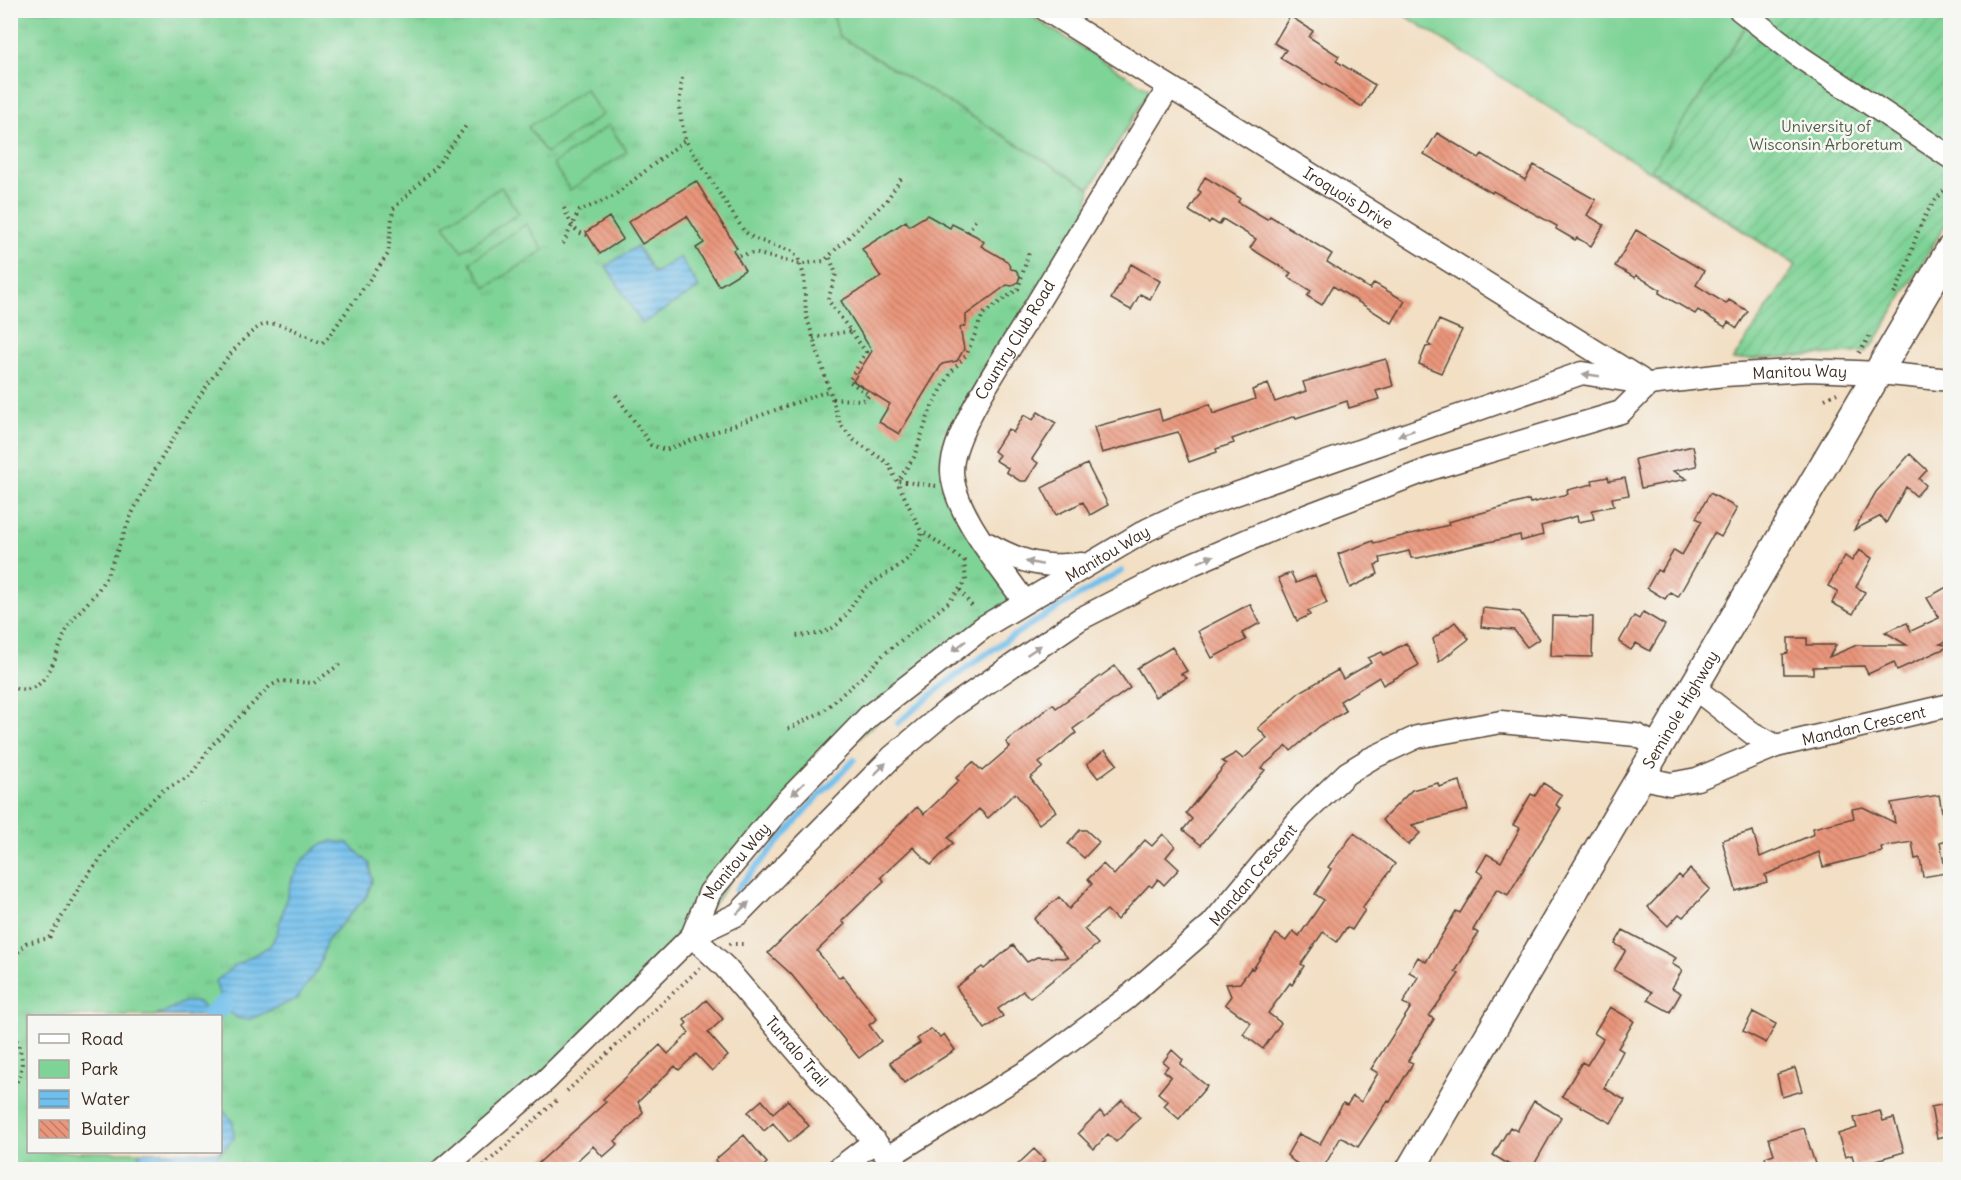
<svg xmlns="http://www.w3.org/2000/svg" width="1961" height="1180" viewBox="0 0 1961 1180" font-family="Delius,sans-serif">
  <defs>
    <pattern id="grass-tufts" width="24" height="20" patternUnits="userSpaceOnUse" patternTransform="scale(1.5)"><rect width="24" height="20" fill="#7ed396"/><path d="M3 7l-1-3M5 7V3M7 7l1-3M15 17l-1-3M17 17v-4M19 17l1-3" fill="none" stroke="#6eb581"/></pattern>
    <pattern id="garden-furrows" width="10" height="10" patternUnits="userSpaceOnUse" patternTransform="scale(1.5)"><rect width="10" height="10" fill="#7ed396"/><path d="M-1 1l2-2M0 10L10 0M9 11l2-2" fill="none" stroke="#6eb581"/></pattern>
    <pattern id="water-rules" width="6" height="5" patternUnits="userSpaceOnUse" patternTransform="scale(1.5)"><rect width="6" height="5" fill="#71bfec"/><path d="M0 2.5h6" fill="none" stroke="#5e9bbf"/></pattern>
    <pattern id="building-back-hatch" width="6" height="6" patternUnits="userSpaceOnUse" patternTransform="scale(1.5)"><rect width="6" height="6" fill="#ea967c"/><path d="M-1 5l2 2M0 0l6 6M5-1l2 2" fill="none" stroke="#bf7b65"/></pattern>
  </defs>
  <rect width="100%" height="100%" fill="#f6f6f2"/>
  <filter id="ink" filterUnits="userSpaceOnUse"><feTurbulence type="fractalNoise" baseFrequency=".0167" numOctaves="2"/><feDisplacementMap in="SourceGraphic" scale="12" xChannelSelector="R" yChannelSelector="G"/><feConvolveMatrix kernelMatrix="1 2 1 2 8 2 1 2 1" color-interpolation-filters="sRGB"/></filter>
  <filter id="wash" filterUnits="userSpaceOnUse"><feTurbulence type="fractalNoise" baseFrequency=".008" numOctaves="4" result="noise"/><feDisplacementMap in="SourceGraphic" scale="24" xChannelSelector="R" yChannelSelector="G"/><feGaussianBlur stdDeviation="1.35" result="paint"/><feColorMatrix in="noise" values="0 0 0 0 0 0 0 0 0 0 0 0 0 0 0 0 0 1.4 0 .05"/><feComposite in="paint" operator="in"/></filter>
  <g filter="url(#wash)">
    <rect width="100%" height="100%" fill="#f2dfc4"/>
    <!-- grass -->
    <path fill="url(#grass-tufts)" stroke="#5c7e5a" stroke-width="1.5" fill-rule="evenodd" d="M10,11H832L839,36L1090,188L1085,224L952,469L1024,601L985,626L780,808L692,936L442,1169H11ZM28,1016H220V1152H28Z"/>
    <!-- park -->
    <path fill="#7ed396" stroke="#5c7e5a" stroke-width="1.5" d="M832,11H1023L1150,90L1090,188L839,36Z
      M1398,11H1950V217L1874,343L1865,352L1733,360L1796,265Z
      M585,89L602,115L546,153L528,127Z
      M609,125L627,152L570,190L553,164Z
      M501,187L519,213L462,251L444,225Z
      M526,224L544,250L486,288L470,262Z"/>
    <!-- garden -->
    <path fill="url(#garden-furrows)" stroke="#5c7e5a" stroke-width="1.5" d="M1756,11H1950V217L1874,343L1865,352L1733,360L1796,265L1651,170Z"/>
    <!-- water -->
    <path fill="url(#water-rules)" stroke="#567485" stroke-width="1.5" d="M637,246L654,273L680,257L699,288L642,324L606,266Z
      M332,841L348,843L370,864L372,881L367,896L327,940L319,967L297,999L248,1020L237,1018L225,1008L215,982L234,966L270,946L277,933L292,879L302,861L319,846Z
      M184,1002H198L212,1016H156Z
      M221,1108L233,1122L234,1138L205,1169H136L140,1152H220Z"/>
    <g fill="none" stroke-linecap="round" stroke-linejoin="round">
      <!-- stream -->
      <path stroke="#71bfec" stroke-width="6" d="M898,723C966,662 1043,615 1122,571
        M736,890L814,801L854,760"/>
      <!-- canal -->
      <path stroke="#71bfec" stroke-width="20" d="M211,1015L223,1005"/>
    </g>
    <g id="blocks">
      <!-- building -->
      <path fill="url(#building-back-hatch)" d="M1290,16L1313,31L1309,37L1339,56L1336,61L1375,85L1362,107L1280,58L1286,50L1274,43Z
        M1437,133L1479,158L1482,154L1525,180L1534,165L1596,200L1587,215L1604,225L1591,246L1577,238L1575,240L1556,229L1557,226L1493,191L1492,193L1424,154Z
        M1205,177L1240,198L1238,202L1267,219L1270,216L1332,254L1327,262L1370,289L1374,283L1405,301L1392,323L1333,286L1322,305L1307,296L1311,291L1288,277L1291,273L1250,248L1256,239L1223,219L1219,225L1211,220L1209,223L1189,211L1201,192L1198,190Z
        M696,181L737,248L733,250L745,270L719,286L696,248L704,243L687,216L642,244L628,222Z
        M927,215L950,228L952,224L976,236L984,242L981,246L1007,261L1011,269L1016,270L1020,276L1018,282L1012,286L1007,285L966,315V325L960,328L964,349L957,361L942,364L899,434L879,422L890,404L853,381L872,351L841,301L881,277L862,249L906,221L909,226Z
        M609,217L623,239L600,254L586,232Z
        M1636,230L1704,271L1696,285L1726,304L1729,300L1748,311L1737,328L1728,322L1725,327L1698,310L1695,314L1659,293L1661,290L1636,275L1635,278L1615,266Z
        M1131,264L1160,281L1150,299L1140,294L1131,310L1111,299Z
        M1439,320L1462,330L1441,373L1419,364L1426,347L1431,346L1428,344Z
        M1386,359L1393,386L1376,391L1379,399L1349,408L1347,401L1296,418L1295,416L1232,439L1234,443L1216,449L1217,452L1189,462L1178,432L1102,453L1094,427L1159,409L1162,421L1210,404L1213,414L1255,399L1252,390L1268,384L1275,402L1306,391L1303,382Z
        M1038,412L1056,423L1032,459L1038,463L1026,481H1020L1006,472L1008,468L995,460L999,455L994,451L1008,429L1013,433L1024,415L1033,420Z
        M1693,446L1697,466L1673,471L1687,479L1641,488L1635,459Z
        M1910,454L1927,470L1919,479L1926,485L1916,496L1906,487L1886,523L1881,516L1854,530L1876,492Z
        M1087,464L1108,505L1090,515L1083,502L1056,515L1042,488Z
        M1608,477L1609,481L1625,478L1629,495L1612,498L1614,506L1592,510L1594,519L1578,522L1577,516L1541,526L1543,535L1521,541L1520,535L1418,558H1411L1409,551L1380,558L1381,563L1375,565L1378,574L1350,588L1338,554L1373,541L1374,543L1449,525L1448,522L1529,500L1530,503L1568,494L1567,490L1593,484L1592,480Z
        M1710,493L1737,508L1721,537L1714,533L1678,597L1670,592L1665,599L1647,588L1657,570L1661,572L1674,550L1682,555L1702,521L1696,518Z
        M1859,550L1872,558L1856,587L1865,592L1853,614L1832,603L1838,591L1828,586L1845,556L1852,561Z
        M1291,573L1296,583L1315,575L1327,603L1308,611L1310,615L1297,621L1278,578Z
        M1950,585V640L1940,644L1950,646L1897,670L1894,662L1868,674L1864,666L1813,667V674H1784L1783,654L1788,653V638H1807V645H1836L1829,657L1857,645H1907L1885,632L1907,623L1911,631L1939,618L1927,598Z
        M1250,604L1260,623L1242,633L1246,640L1212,658L1198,631Z
        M1483,608L1520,612L1539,639L1527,647L1514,630L1481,627Z
        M1643,612L1665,625L1650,651L1636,643L1631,650L1619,642L1634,616L1639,619Z
        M1552,616L1593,617L1592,657L1551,656Z
        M1455,622L1469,639L1439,662L1433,639Z
        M1406,643L1419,665L1383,685L1379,677L1340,701L1346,711L1320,726L1291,751L1287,746L1261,768L1265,770L1201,845L1183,830L1192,819L1186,813L1226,764L1222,761L1236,753L1243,759L1267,738L1258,728L1300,692L1338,670L1343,679L1371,663L1368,658L1382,652L1384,655Z
        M1172,647L1187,671L1181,674L1187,678L1155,697L1137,668Z
        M1115,666L1130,688L1073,729L1076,733L1039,763L1043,767L1030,778L1056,811L1039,824L1015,793L988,818L979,809L948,838L953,843L931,865L913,847L881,877L884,881L842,921L845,924L817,951L839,978L842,975L877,1019L869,1025L881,1041L859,1058L791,974L768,953L917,807L924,814L959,781L956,778L973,762L982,771L1010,747L1006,742L1053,704L1056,708Z
        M1105,750L1117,764L1098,778L1087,764Z
        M1460,781L1468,810L1412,825L1420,833L1408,845L1382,820L1412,790L1438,783L1439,787Z
        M1543,783L1562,795L1556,805L1561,808L1508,895L1497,889L1473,930L1478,933L1455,972L1459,974L1429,1016L1434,1019L1408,1061L1413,1063L1390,1102L1388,1101L1358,1147L1341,1137L1322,1170H1307L1293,1161L1287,1155L1299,1134L1320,1144L1343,1103L1347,1105L1353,1096L1361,1102L1378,1073L1371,1069L1411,1007L1403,1003L1418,977L1409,972L1418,957L1426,962L1456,911L1460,913L1483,875L1477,871L1487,854L1501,862L1520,828L1513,825L1531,794L1535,796Z
        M1939,795L1947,840L1940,842L1946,873L1923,877L1920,858L1915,859L1912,842L1881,847L1882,852L1823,867L1819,852L1765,875L1767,882L1736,891L1722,840L1753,831L1760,857L1814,834L1813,828L1854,818L1852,809L1863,807L1895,823L1891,803Z
        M1080,830H1086L1099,842L1084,858L1068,844Z
        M1354,833L1395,864L1362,908L1365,910L1352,930L1347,927L1337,942L1323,932L1301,964L1304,966L1292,985L1290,983L1268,1013L1281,1023L1263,1049L1243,1034L1251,1023L1225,1004L1231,996L1226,984L1240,983L1251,968L1253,969L1276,934L1286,941L1293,931L1299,936L1324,900L1315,894L1331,869L1328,867Z
        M1163,834L1175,846L1166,857L1179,869L1164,885L1158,879L1152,887L1149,885L1117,920L1107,910L1084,929L1098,944L1030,998L1023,991L998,1009L1003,1016L985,1029L956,987L982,967L984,969L1013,945L1027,962L1037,957L1068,958L1034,919L1059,897L1069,909L1092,884L1088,879L1103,864L1114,875L1145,840L1152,846Z
        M1690,869L1710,889L1683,917L1679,914L1668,926L1648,907L1679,875L1682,878Z
        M1623,930L1676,958L1672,964L1682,970L1672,988L1681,993L1670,1012L1648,1000L1652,992L1614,970L1626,950L1615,944Z
        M706,1000L723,1019L708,1033L728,1056L712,1071L696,1054L679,1070L675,1066L638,1102L643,1112L639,1118L615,1141L618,1144L603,1157L593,1146L567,1170H531L606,1102L603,1099L660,1045L668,1054L689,1033L684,1026L687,1023L684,1020Z
        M1610,1007L1634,1021L1618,1048L1623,1051L1604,1088L1625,1100L1611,1123L1562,1096L1582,1062L1587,1065L1603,1039L1594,1033Z
        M1753,1012L1776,1024L1766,1043L1743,1031Z
        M931,1029L940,1037L944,1034L955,1050L904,1083L890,1062L920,1043L917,1039Z
        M1172,1050L1183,1060L1180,1064L1207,1086L1179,1119L1164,1106L1168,1101L1158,1093L1171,1077L1164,1071L1168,1066L1163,1062Z
        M1795,1068L1802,1091L1782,1097L1777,1074Z
        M762,1100L773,1113L788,1100L809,1126L789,1142L773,1123L764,1131L748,1112Z
        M1122,1100L1140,1118L1116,1142L1108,1134L1094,1149L1078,1133L1100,1111L1105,1117Z
        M1534,1101L1561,1117L1531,1170H1518L1493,1155L1510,1127L1517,1131Z
        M1950,1103V1135L1937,1138L1931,1107Z
        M1880,1111L1883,1121L1894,1118L1904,1152L1855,1166L1852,1155L1845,1157L1838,1134L1857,1128L1854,1118Z
        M1804,1128L1815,1164L1806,1167V1170H1768L1765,1157L1774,1154L1769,1138Z
        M744,1135L767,1163L759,1170H722L715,1160Z
        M1034,1149L1045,1160L1035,1170H1012Z"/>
    </g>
  </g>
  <g filter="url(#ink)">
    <use href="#blocks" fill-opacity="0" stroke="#564537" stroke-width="1.5"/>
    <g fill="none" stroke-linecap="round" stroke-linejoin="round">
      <!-- minor casing -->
      <g stroke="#564537" stroke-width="25">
        <g id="minor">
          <path id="s1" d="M1046,10L1640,379"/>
          <path d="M1740,10L1800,57L1950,157"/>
          <path d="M988,544C1022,563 1043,568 1082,564"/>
          <path id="s2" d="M1024,601C1001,567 953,512 952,471C951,434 1004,358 1024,325C1072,245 1121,166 1169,87"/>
          <path d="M1693,687L1752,733L1776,746"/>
          <path id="s3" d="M1640,777L1670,784L1697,779L1776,746L1950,705"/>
          <path id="s4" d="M692,936L710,892L780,808L869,716L985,626L1147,530L1187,511L1582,373L1649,384L1724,375L1809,370L1879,373L1950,380"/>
          <path id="s5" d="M692,936L725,967L899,1170"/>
          <path id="s6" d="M888,1157L1031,1069L1126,999L1212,924L1302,816L1347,773L1370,759L1417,737L1501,722L1636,735L1658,746"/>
          <path d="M442,1170L546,1080L692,936L738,914L892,757L949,709L1080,619L1160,578L1285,524L1430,469L1621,412L1649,384"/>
          <path d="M837,1170L875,1141"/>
        </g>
      </g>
      <!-- tertiary casing -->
      <g stroke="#564537" stroke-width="31">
        <g id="tertiary">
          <path id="s7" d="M1410,1170L1950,250"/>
        </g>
      </g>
      <!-- path -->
      <path stroke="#564537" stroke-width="4" stroke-dasharray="1.5 4.5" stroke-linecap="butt" d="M682,78L679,107L685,140L744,231L753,238L791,251L798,257L804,276L806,315L840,424L854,440L888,463L922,533C918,562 884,572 864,590C853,600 848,617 835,626C824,635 808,635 795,636
        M564,208C569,219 573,233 587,235
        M968,232L976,219
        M563,244L579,211L612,197L685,140
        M739,255L754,253L801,264L824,261L886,201L903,176
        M830,258L836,274L828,300L866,352L849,381L869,395L865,400L830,399
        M1894,294C1917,253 1911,220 1950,185
        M813,338L850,331
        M1859,353L1871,334
        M616,395L651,445L665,450L828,391
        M1825,399L1837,393
        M936,486L898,481L914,457L931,408L952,371L967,354L983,314L1018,289L1029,252
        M960,590L974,609
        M10,686C19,691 32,691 40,683C54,670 59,643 69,626C77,611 91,602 100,587C113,566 121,539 131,516C148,479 229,333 266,324C283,321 306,337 322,343L329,336L388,254L393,209L436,167L468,123
        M788,729L822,712L862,677L884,654L949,602L966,581L964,561L922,531
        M729,944H743
        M10,961L26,943L49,938L84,880L131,819L162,791L190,776L212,745L270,686L280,681L314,683L340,664
        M10,1023C21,1054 30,1063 10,1093
        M567,1091L700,968
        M479,1170L557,1100"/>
      <!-- minor -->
      <use href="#minor" stroke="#fff" stroke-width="22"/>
      <!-- tertiary -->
      <use href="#tertiary" stroke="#fff" stroke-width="28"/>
    </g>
    <!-- one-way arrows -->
    <defs><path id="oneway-solid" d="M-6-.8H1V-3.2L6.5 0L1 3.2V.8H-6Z" transform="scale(1.5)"/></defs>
    <g fill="#a79f9a">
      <use href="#oneway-solid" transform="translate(1591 375) rotate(-172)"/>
      <use href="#oneway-solid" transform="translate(1406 433) rotate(161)"/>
      <use href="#oneway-solid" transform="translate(1206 559) rotate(-23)"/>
      <use href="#oneway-solid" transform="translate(1034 563) rotate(-169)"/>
      <use href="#oneway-solid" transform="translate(959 646) rotate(143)"/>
      <use href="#oneway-solid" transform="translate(1034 650) rotate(-34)"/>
      <use href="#oneway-solid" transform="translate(880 769) rotate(-45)"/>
      <use href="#oneway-solid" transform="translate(798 789) rotate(135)"/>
      <use href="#oneway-solid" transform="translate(743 908) rotate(-43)"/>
    </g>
  </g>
  <g text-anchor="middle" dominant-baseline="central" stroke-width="5" stroke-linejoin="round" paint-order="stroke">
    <!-- park labels -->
    <g font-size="16" fill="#4f5d42" stroke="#f6f6f2">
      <text x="1826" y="126">University of<tspan x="1826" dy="18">Wisconsin Arboretum</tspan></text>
    </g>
    <!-- street labels -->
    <g font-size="16" fill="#3b2a1e" stroke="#f6f6f2">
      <text stroke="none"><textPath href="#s1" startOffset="356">Iroquois Drive</textPath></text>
      <text stroke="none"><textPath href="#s2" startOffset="297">Country Club Road</textPath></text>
      <text stroke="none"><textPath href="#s4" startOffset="1302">Manitou Way</textPath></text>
      <text stroke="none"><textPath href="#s4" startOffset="574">Manitou Way</textPath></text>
      <text stroke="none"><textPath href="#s7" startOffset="534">Seminole Highway</textPath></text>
      <text stroke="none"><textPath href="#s3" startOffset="234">Mandan Crescent</textPath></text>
      <text stroke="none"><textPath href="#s4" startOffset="88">Manitou Way</textPath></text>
      <text stroke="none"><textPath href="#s6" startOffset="464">Mandan Crescent</textPath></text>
      <text stroke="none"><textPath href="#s5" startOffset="156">Tumalo Trail</textPath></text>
    </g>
  </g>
  <!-- margin -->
  <rect width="1961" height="1180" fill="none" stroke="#f6f6f2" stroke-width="36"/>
  <!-- legend -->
  <rect x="27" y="1015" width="195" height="138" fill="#f6f6f2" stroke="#aba49d" stroke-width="1.5"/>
  <rect x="39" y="1034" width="30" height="9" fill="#ffffff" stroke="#aba49d" stroke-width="1.5"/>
  <text x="81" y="1045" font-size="18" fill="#3b2a1e">Road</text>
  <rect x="39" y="1060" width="30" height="18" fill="#7ed396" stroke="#aba49d" stroke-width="1.5"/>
  <text x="81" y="1075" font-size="18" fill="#3b2a1e">Park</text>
  <rect x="39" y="1090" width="30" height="18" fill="url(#water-rules)" stroke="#aba49d" stroke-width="1.5"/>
  <text x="81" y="1105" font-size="18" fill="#3b2a1e">Water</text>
  <rect x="39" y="1120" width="30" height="18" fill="url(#building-back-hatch)" stroke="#aba49d" stroke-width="1.5"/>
  <text x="81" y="1135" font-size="18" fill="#3b2a1e">Building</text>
</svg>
